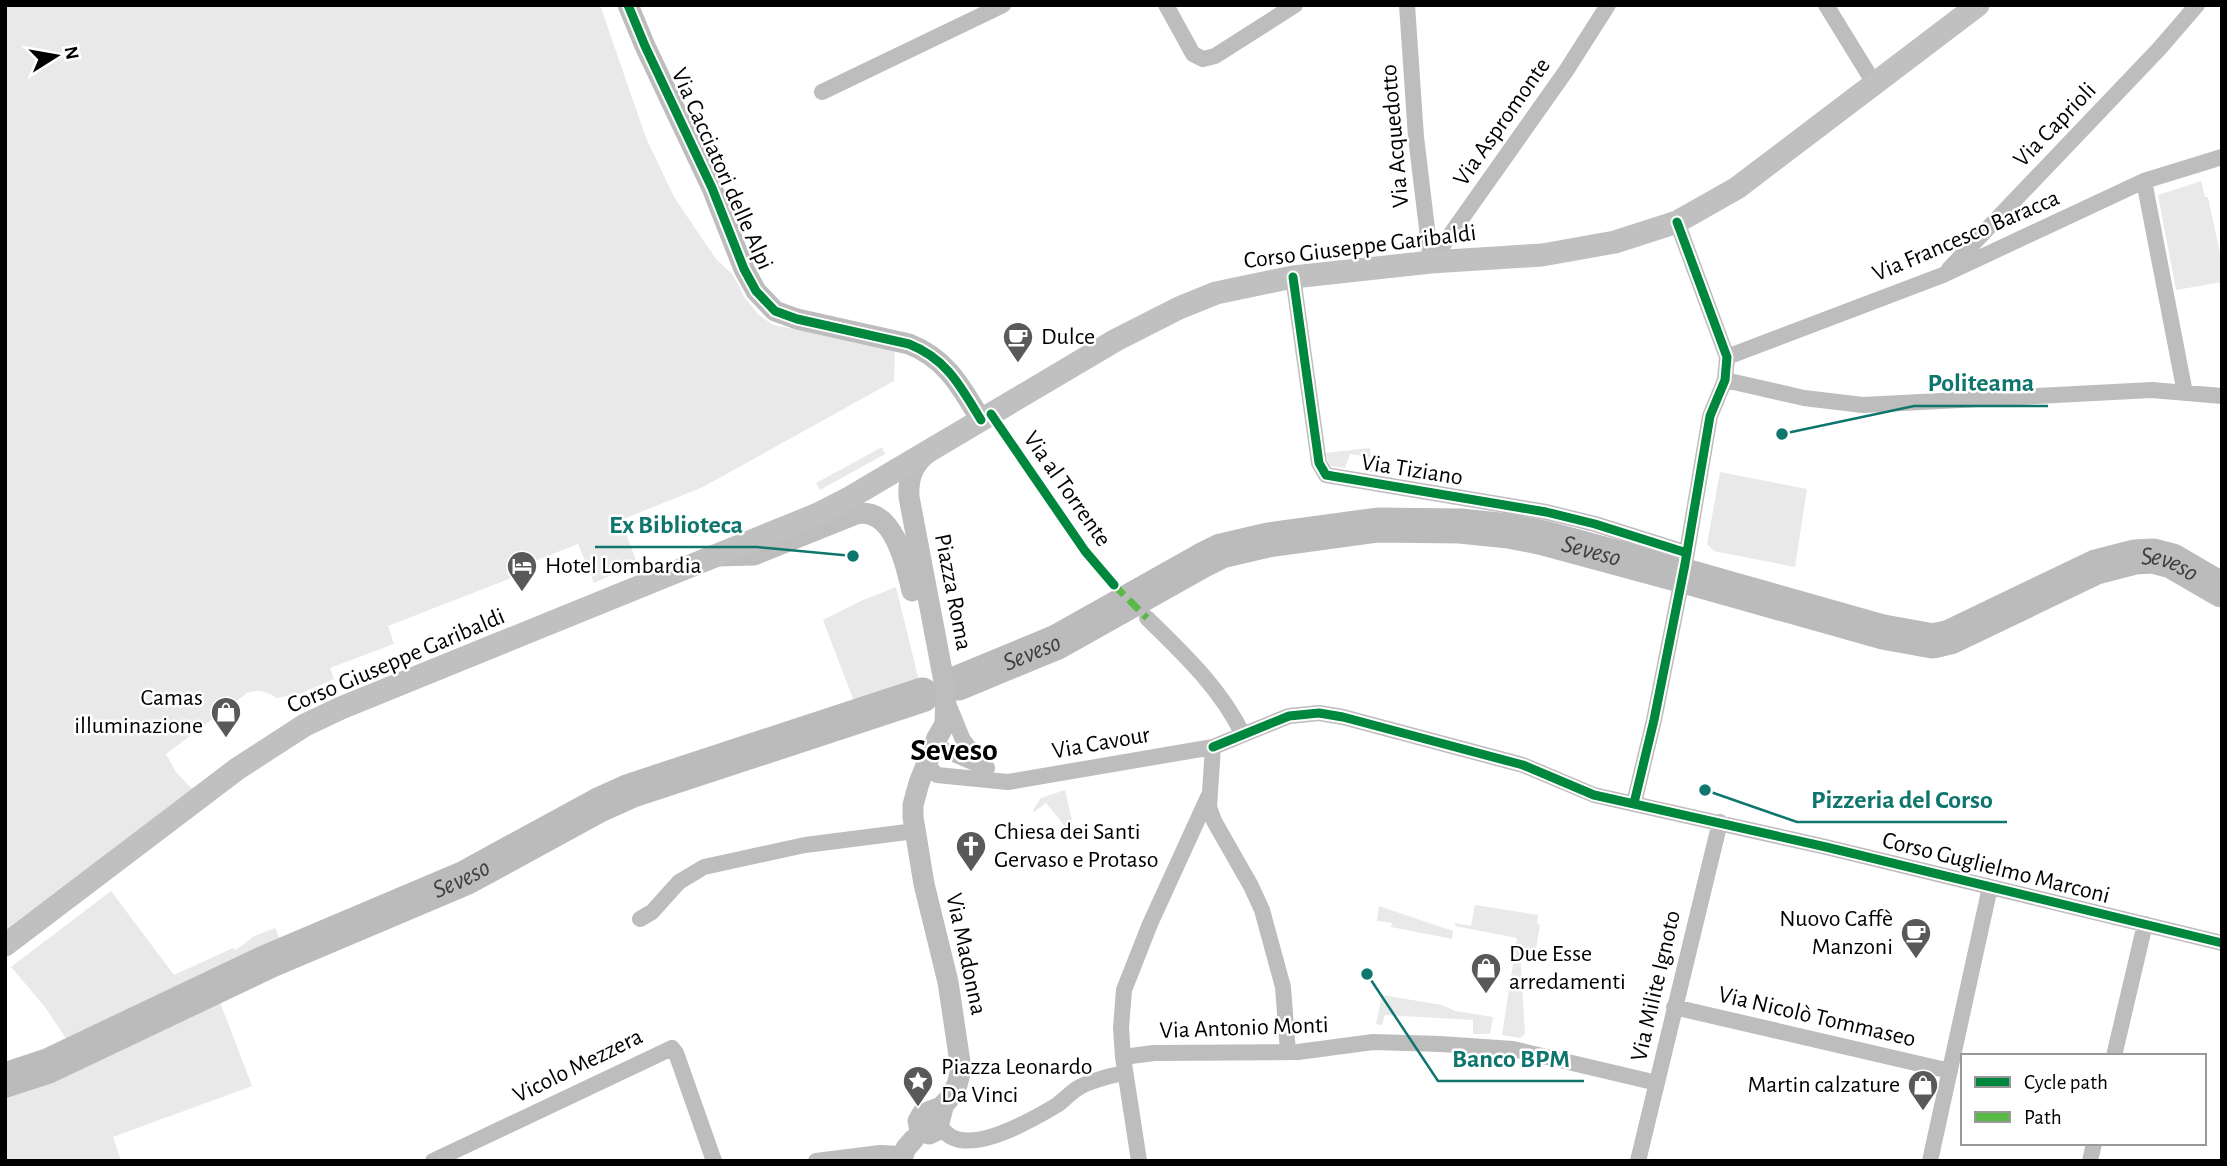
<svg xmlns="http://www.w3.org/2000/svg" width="2227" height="1166" viewBox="0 0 2227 1166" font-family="'Alegreya Sans',sans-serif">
  <rect width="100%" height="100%" fill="#fff"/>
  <!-- green -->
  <path fill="#e9e9e9" d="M5,5H600L646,138L674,197L716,259L733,275L745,298L758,314L773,325L895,349L894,381L703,487L621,520L637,563L594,583L578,544L509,571L511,578L388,626L394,644L330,668L334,679L302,693L277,698C266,691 259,689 247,693L166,754L176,772L192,789L5,930Z
    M2201,181L2205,197H2208L2222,263V282L2176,290L2158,195Z
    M882,447L885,454L820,490L816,483Z
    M1370,448L1372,472H1368L1370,457L1350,454L1345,468L1330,466L1325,453Z
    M1720,472L1807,489L1795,567L1714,551L1707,544Z
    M896,587L919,681L855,704L823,620L861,601Z
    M1065,790L1077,841L1046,803L1034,812L1033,810L1041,798Z
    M111,891L174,975L233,948L236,950L254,936L275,928L281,941L69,1043L45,1007L11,967Z
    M1475,905L1538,915L1537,924L1540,925L1535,954L1520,953L1525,1034L1520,1038L1502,1035L1517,938L1455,926V923L1471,926Z
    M1379,906L1453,931L1452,939L1391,927L1392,923L1377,921Z
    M1382,995L1442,1005L1455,1011L1493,1017L1490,1034H1473V1020L1385,1015L1382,1025L1376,1024Z
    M218,997L252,1086L113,1137L121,1161H5V1094C79,1069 147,1030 218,997Z"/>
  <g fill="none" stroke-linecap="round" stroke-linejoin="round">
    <!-- river -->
    <g stroke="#bbb" stroke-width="35">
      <path id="s1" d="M958,683L1057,642L1203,560L1221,551L1268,540L1378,525L1460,526L1509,531L1544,538L1688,577L1883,632L1933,641L1950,637L2096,567L2135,557L2153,556L2172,561L2222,590"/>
      <path id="s2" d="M5,1080L48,1066L269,961L465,878L599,805L630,791L922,695"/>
    </g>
    <!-- minor -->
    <path stroke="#bdbdbd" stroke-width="16" d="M1166,5L1193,54L1203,59L1215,56L1295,5
      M1407,5L1416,137L1431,262
      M1826,5L1874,83
      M822,92L1003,5
      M2144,181L2185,393
      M1431,262L1566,71L1608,5
      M1949,269L2159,49L2197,5
      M1293,277L1319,463L1326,475L1546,512L1595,524L1687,553
      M1727,357L1943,275L2144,181L2222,157
      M1725,380L1804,398L1863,405L2152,390L2222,396
      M1147,618C1183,653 1222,690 1243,735
      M949,706L963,740L980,762
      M1213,747L1289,716L1319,713L1343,717L1523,765L1594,795L1826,847L2222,943
      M987,768L944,750L933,753L929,761L931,769L937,775L1008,782L1213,747L1209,807L1214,821L1251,886L1262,910L1283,987L1288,1052
      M1634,803L1654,720L1685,564L1710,416L1725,380L1727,357L1677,222
      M640,919L652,912L679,882L704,867L805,845L915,831
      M1674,1007L1950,1071
      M2114,1056L2145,924
      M1123,1057L1154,1053L1298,1052L1373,1042L1440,1044L1513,1049L1657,1083
      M939,1122C955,1166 1032,1120 1057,1105C1064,1100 1070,1093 1078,1088C1092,1080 1109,1076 1124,1073
      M433,1161L672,1048L676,1053L714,1161
      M816,1161L880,1153L903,1154
      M1139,1161L1123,1057L1121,1028L1124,990L1150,924L1208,797
      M1638,1161L1720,822
      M1930,1161L1990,887
      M2090,1161L2094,1143"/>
    <!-- tertiary -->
    <path stroke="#bdbdbd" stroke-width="21" d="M628,5L645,46L712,188L744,269L756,291L775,311L797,319L909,344C947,359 961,387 981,420
      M926,454C912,466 908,479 909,497L946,692L945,724L937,738L919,783L913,805V817L924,884L948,982L961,1069L957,1085L948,1100L941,1107L928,1112
      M717,556L754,555L856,514C893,506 906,564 912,591
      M937,1117L930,1112L922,1114L918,1121L920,1130L929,1134L937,1130L944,1104
      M901,1161L906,1148L914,1139"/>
    <!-- secondary -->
    <path stroke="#c0c0c0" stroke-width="23" d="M5,945L237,769L305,725L341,708L818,514L851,497L1116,340L1179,308L1216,293L1293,277L1431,262L1542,255L1615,242L1677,222L1737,188L1978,5"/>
    <!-- quiet -->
    <path stroke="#58b947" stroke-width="7" stroke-dasharray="14 7" stroke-linecap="butt" d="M1114,585L1147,618"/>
    <!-- cycleway casing -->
    <g stroke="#fff" stroke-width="13">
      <path id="cycleway" d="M628,5L645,46L712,188L744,269L756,291L775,311L797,319L909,344C947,359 961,387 981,420
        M1293,277L1319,463L1326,475L1546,512L1595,524L1687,553
        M991,414L1085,551L1114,585
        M1213,747L1289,716L1319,713L1343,717L1523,765L1594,795L1826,847L2222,943
        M1634,803L1654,720L1685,564L1710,416L1725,380L1727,357L1677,222"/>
    </g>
    <!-- cycleway -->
    <use href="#cycleway" stroke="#00873e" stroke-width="9"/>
  </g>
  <!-- icons -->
  <defs>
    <g id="cafe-pin" transform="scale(1.575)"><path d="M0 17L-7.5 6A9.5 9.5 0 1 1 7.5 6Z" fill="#595959" stroke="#fff"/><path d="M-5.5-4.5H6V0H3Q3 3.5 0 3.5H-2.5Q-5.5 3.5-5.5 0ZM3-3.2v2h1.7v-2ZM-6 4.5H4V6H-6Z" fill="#fff"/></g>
    <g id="hotel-pin" transform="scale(1.575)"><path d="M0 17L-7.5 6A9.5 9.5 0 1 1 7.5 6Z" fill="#595959" stroke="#fff"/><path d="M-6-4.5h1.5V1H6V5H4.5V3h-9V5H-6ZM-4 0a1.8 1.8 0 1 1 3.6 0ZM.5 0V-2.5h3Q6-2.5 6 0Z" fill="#fff"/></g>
    <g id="shop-pin" transform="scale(1.575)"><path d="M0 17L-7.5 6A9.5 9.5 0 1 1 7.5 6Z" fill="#595959" stroke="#fff"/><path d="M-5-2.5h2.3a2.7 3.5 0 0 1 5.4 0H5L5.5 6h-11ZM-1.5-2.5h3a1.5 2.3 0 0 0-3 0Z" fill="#fff"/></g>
    <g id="church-pin" transform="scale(1.575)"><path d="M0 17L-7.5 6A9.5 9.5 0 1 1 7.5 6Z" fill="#595959" stroke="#fff"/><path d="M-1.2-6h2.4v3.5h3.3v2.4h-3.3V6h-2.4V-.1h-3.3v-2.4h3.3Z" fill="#fff"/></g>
    <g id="sight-pin" transform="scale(1.575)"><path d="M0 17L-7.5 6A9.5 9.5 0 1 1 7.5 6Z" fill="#595959" stroke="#fff"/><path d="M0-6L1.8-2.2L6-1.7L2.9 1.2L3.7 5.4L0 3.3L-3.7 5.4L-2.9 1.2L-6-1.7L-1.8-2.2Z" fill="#fff"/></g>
  </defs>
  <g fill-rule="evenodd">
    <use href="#cafe-pin" x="1018" y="337"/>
    <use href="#hotel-pin" x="522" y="566"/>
    <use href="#shop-pin" x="226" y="712"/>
    <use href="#church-pin" x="971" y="846"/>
    <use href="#cafe-pin" x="1916" y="933"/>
    <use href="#shop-pin" x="1486" y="968"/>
    <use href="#sight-pin" x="918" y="1081"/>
    <use href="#shop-pin" x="1923" y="1085"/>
  </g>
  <g text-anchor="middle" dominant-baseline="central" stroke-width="5" stroke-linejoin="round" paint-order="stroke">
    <!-- street labels -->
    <g font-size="24" fill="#000" stroke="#fff">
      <text transform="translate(1502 122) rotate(-55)">Via Aspromonte</text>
      <text transform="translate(2055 125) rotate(-46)">Via Caprioli</text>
      <text transform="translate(1395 136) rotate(-95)">Via Acquedotto</text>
      <text transform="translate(722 169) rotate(66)">Via Cacciatori delle Alpi</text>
      <text transform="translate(1966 236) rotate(-23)">Via Francesco Baracca</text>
      <text transform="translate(1360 247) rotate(-7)">Corso Giuseppe Garibaldi</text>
      <text transform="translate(1412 470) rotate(9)">Via Tiziano</text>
      <text transform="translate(1067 489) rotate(55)">Via al Torrente</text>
      <text transform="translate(953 592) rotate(79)">Piazza Roma</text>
      <text transform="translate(396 661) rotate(-23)">Corso Giuseppe Garibaldi</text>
      <text transform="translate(1101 743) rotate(-10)">Via Cavour</text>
      <text transform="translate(1996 868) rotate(14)">Corso Guglielmo Marconi</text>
      <text transform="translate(966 954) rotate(78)">Via Madonna</text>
      <text transform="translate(1656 986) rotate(-77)">Via Milite Ignoto</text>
      <text transform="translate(1817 1017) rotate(13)">Via Nicolò Tommaseo</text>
      <text transform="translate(1244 1028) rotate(-2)">Via Antonio Monti</text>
      <text transform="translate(578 1066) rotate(-26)">Vicolo Mezzera</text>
    </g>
    <!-- poi labels -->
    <g font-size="24" fill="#000" stroke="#fff" text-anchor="start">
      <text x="1041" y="337">Dulce</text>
      <text x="545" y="566">Hotel Lombardia</text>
      <text x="203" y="698" text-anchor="end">Camas<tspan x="203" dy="28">illuminazione</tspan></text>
      <text x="994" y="832">Chiesa dei Santi<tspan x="994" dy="28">Gervaso e Protaso</tspan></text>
      <text x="1893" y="919" text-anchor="end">Nuovo Caffè<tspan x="1893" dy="28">Manzoni</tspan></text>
      <text x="1509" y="954">Due Esse<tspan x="1509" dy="28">arredamenti</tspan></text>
      <text x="941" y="1067">Piazza Leonardo<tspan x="941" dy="28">Da Vinci</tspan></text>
      <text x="1900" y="1085" text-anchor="end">Martin calzature</text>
    </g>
    <!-- water labels -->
    <g font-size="26" font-style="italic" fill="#3f3f3f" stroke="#fff">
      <text stroke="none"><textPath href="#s1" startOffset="670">Seveso</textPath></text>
      <text stroke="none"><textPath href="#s1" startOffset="1279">Seveso</textPath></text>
      <text stroke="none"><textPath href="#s1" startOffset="80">Seveso</textPath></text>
      <text stroke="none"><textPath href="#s2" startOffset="499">Seveso</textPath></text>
    </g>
    <!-- district labels -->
    <g font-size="32" font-weight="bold" fill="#000" stroke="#fff">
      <text x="954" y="750">Seveso</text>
    </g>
  </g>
  <!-- callouts -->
  <path fill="none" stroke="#0f766e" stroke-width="2.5" d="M1782 434L1914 406H2048M853 556L757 547H595M1705 790L1797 822H2007M1367 974L1438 1081H1584"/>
  <g fill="#0f766e" stroke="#fff" stroke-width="2.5">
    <circle cx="1782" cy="434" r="7"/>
    <circle cx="853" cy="556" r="7"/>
    <circle cx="1705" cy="790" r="7"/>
    <circle cx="1367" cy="974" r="7"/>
  </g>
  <g font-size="26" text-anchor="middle" font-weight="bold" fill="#0f766e" stroke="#fff" stroke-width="5" stroke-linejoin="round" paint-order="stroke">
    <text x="1981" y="391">Politeama</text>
    <text x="676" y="533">Ex Biblioteca</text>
    <text x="1902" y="808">Pizzeria del Corso</text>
    <text x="1511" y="1067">Banco BPM</text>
  </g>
  <!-- border -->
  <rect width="2227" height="1166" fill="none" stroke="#000000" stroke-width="14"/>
  <!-- legend -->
  <rect x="1961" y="1054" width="245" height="91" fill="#ffffff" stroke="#999999" stroke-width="2"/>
  <rect x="1975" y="1077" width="35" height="10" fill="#00873e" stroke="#999999" stroke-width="2"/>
  <text x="2024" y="1089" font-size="21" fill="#000000">Cycle path</text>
  <rect x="1975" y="1112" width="35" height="10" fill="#58b947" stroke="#999999" stroke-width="2"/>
  <text x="2024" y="1124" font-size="21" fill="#000000">Path</text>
  <!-- north arrow -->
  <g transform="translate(56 56) rotate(79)" stroke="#ffffff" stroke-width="5" paint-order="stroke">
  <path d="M0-5L12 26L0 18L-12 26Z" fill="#000000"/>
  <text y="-10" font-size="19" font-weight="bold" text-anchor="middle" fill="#000000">N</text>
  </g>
</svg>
